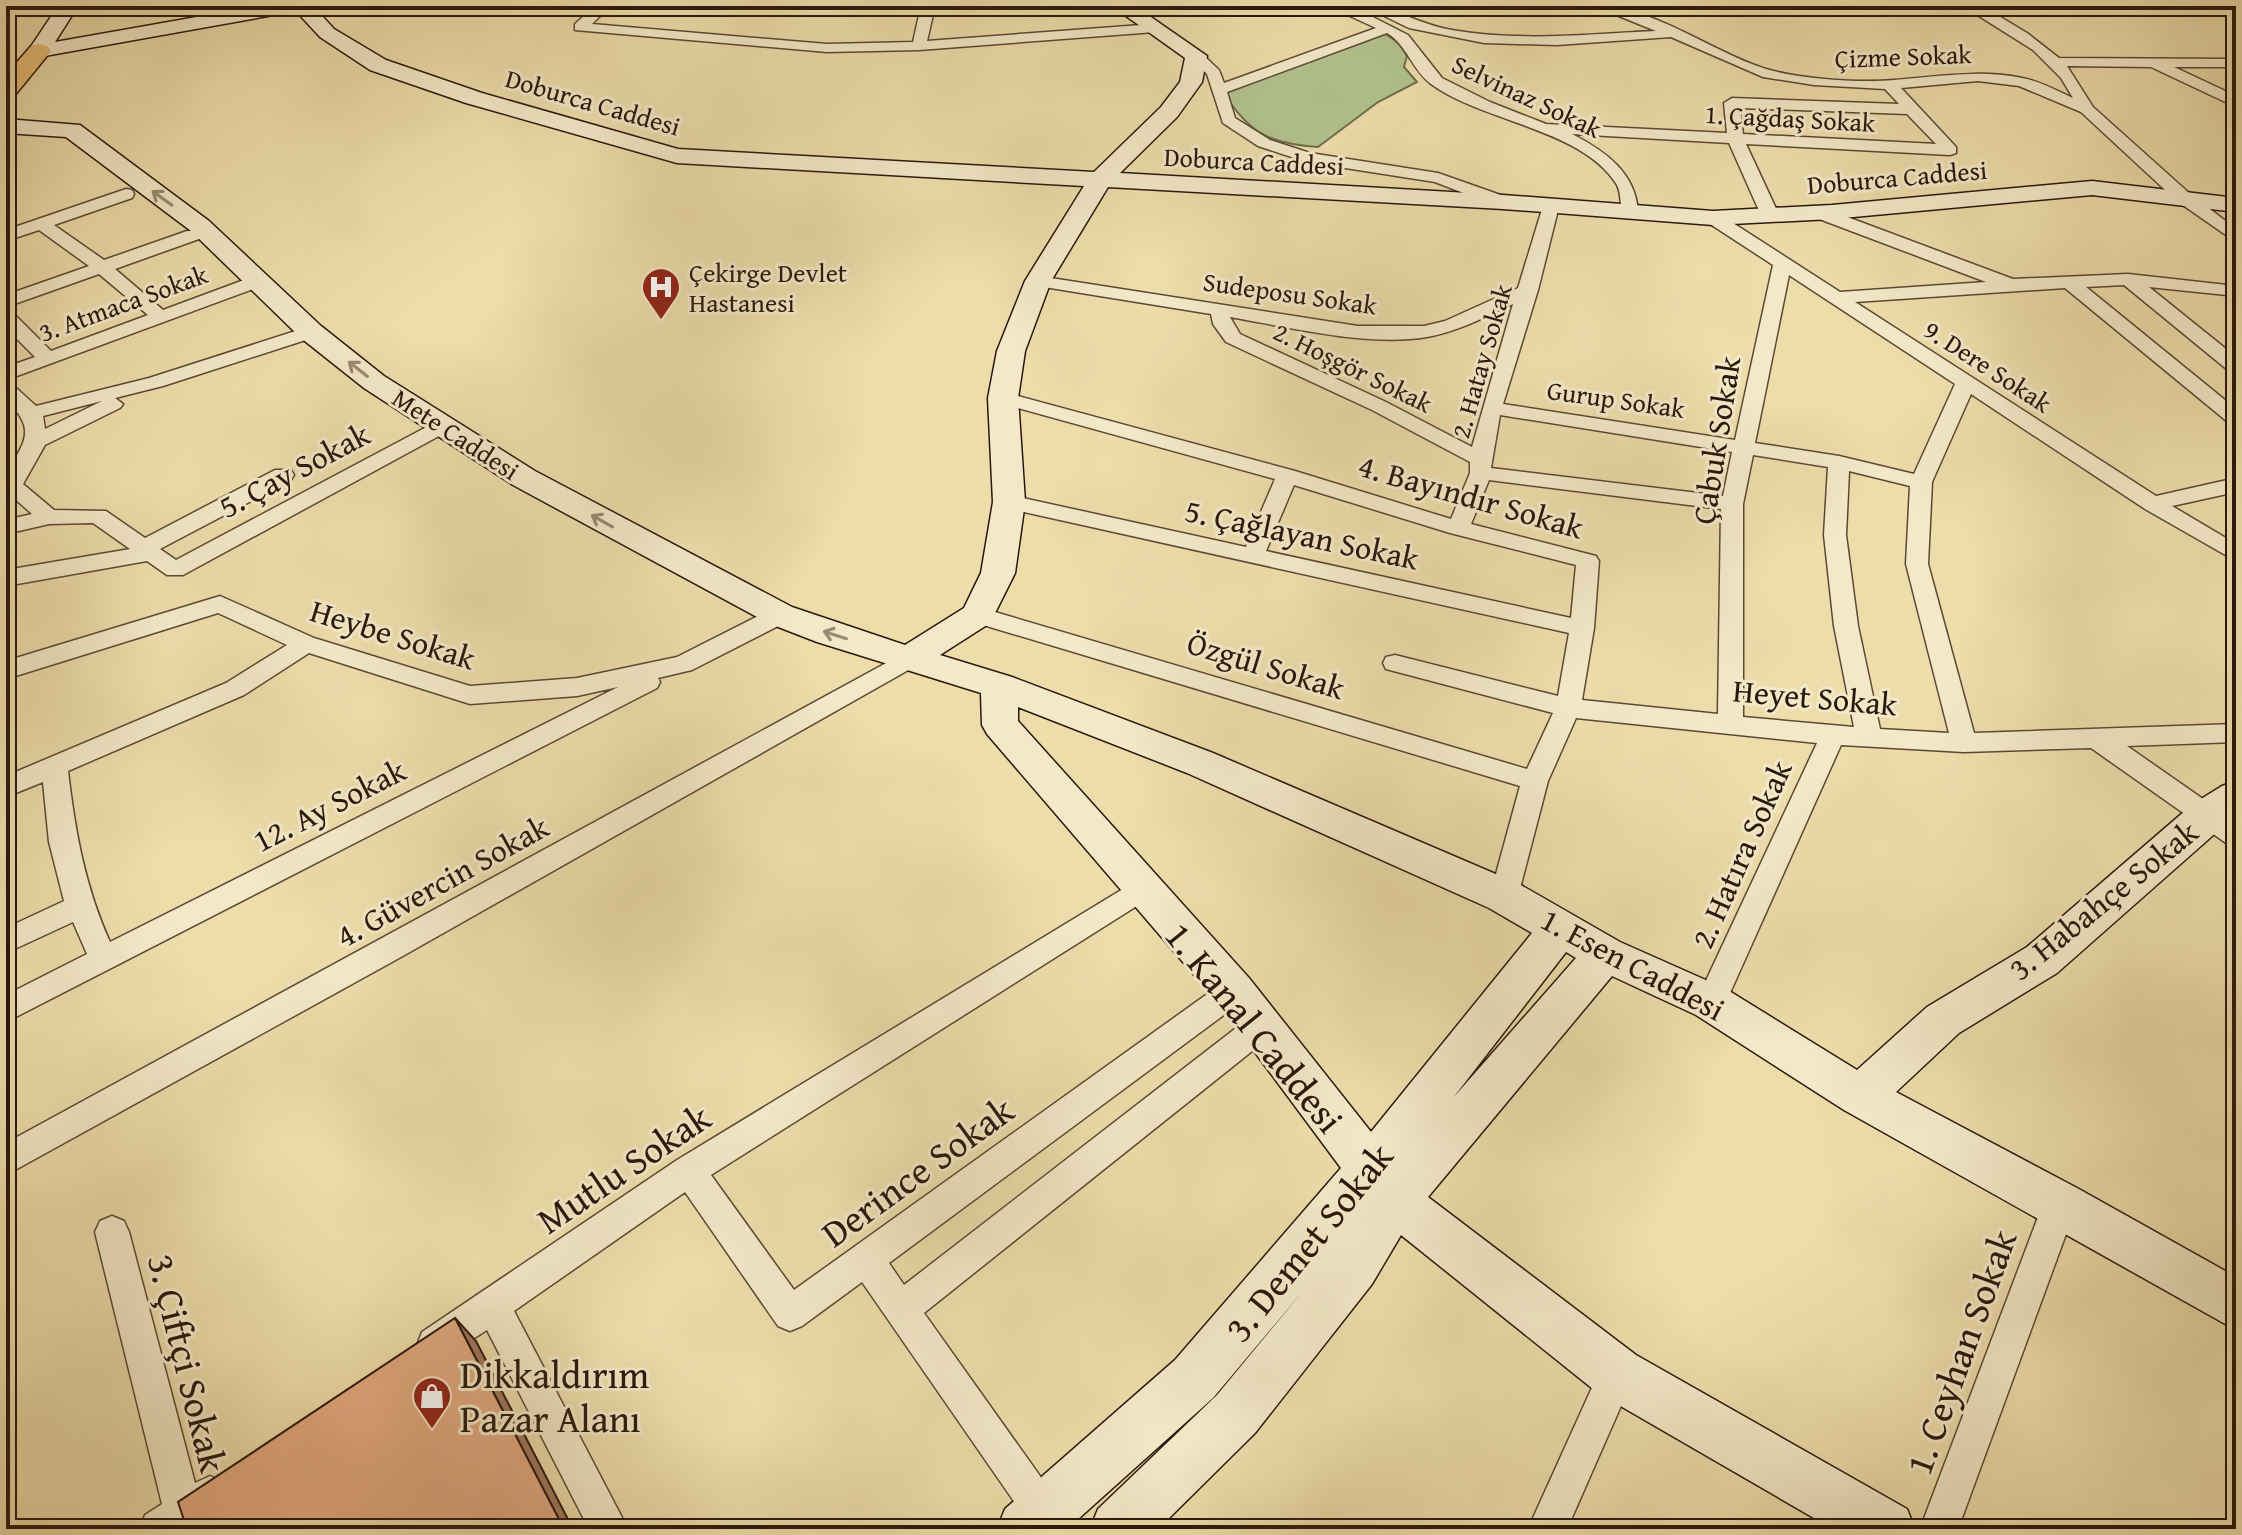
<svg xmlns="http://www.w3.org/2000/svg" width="2242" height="1535" viewBox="0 0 2242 1535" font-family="'Gentium Book Plus',serif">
  <rect width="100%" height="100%" fill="#edddab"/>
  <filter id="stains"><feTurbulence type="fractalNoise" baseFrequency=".0025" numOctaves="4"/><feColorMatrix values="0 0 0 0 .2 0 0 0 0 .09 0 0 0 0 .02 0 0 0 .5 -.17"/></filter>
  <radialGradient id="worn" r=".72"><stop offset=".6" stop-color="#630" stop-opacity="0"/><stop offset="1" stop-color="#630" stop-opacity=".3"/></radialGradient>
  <!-- green -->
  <path fill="#b2c28e" stroke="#6e6d4e" stroke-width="2" d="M1384,33L1399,43L1407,56L1404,67L1417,82L1378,102L1318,147C1271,144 1249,134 1224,93Z"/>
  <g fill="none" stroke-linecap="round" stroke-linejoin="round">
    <!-- street casing -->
    <g stroke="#5b4934" stroke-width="3">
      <path id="street" d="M595,6H610L592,24L827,44L913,42L921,6H935L927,41L1155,24L1162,28L1155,32L919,50L827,52L575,30V24Z
        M1345,6H1359L1361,11L1408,35L1442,78L1490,102L1546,124L1727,133L1724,103L1732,98L1899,104L1885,89L1814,85L1763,77L1671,37L1557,45L1484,43L1409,28L1374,11L1381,7C1405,14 1427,26 1452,30C1519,42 1588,34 1656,31L1594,6C1655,6 1709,51 1766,69C1799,79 1859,83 1894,80C1937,77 1979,69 2022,78C2040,81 2057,91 2073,98L2061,78L2033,50L1963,6H1980L1992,12L2027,33L2059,58L2236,59V67H2174L2236,96V107L2151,67L2067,66L2093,107L2189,193L2236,229V242L2177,201L2081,112L2019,86L1978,81L1901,88L1956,147V153L1950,155L1746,144L1779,215L1770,220L1761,215L1729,143L1572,134C1605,151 1635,172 1638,211L1630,216L1624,215C1619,205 1622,195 1617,185C1583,129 1483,122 1431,84C1412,70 1408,46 1387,33L1227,92L1235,118L1270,140L1310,153L1438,173L1509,198L1511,202L1509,206H1497L1435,182L1307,162L1258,146L1223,123L1207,74L1191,59V53H1201L1219,70L1224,83L1376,28L1350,16ZM1740,108L1907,114L1936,144L1743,134Z
        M126,189L132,190L134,194L132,198L54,225L104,260L187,231H199L202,235L199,239L115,269L163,310L252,277H264L267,281L264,285L6,380V367L35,357L6,328V311L13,313L51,351L148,315L99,274L6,307V295L89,266L39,230L6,241V230Z
        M1551,201L1559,206L1538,290L1503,404L1735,440L1773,265L1707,222L1704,218L1707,214H1719L1840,292L1986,282L1814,217L1811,213L1814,209H1826L2013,279L2128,274L2236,286V296L2149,287L2236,357V373L2229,371L2124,285L2086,287L2236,409V425L2229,423L2065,288L1855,302L2156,496L2236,478V492L2172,506L2236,544V561L2145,509L1971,394L1932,482L1928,564L1974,733L2236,724V742L2127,746L2236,822V847L2226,843L2091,748L1964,752L1841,745L1726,1002L1722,1011L1711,1015L1700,1011L1696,1002L1817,743L1576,718L1548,781L1518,896L1514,904L1504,907L1494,904L1490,896L1520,786L970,621L966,615L970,609L978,607L1527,769L1553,713L1386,669L1383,663L1386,657L1395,655L1558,696L1569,633L1001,507L998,502L1001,497L1009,495L1246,547L1275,479L996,402L993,398L1003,392L1010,394L1295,471L1451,519L1470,473V462L1372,410L1226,342L1213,324L1211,314L1038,286L1029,281L1038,276L1358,326H1424L1445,321L1518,288L1543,206ZM1789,275L1955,384L1914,474L1839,456L1755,443ZM1513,304L1472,447L1386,402L1240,334L1230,317C1288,327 1369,347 1427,337C1457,332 1485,317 1513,304ZM1500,415L1732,452L1723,496L1491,468ZM1753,455L1828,467L1824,535L1834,626L1854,727L1743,717V504ZM1849,471L1910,486L1906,564L1949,733L1880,729L1858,626L1846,535ZM1489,480L1721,509L1718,714L1582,700L1594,628L1599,561L1596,556L1471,524ZM1294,485L1450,533L1576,565L1571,618L1266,551Z
        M311,326L320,332L318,336L163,386L115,398L123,404L120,408L45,445L23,484L54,510L106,511L145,538L275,470H291L294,475L291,480L160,549L176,560L436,422H450L453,426L450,430L183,575H167L147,561L6,586V570L130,549L93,523L49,524L6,534V520L32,514L6,491C6,450 49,440 6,400V383L13,385L36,406L149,378ZM102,401L45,429L43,416Z
        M220,596L314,638L470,686L577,678L677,657L772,609H788L792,615L788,621L692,670L658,678L660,682L657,688L6,1022V995L87,954L73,922L6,953V928L64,901L49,842L43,782L6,797V776L226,683L287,645L218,613L6,679V661ZM309,653L470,704L577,696L618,687L110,942C85,887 75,831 68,771L244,695Z
        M910,650L919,652L922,658L919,664L401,957L6,1175V1143Z
        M1141,878L1151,881L1155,889L1151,897L711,1175L794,1290L1224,982L1234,978L1244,982L1249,991L1244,1000L889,1263L904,1285L1249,1018L1260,1014L1271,1018L1275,1027L1271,1036L924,1313L1057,1500L1063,1513L1057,1526L1051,1529L1031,1526L862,1282L802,1326L790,1331L778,1326L685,1192L514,1311L628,1529H589L487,1330L435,1363L422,1358L417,1345L422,1332L677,1160Z
        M2060,1188L2072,1193L2077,1204L1958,1529H1920L2043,1204L2048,1193Z
        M112,1216L124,1221L129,1232L195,1483L210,1476L223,1482L229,1495L223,1508L205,1521V1529H140L145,1515L162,1504L95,1232L100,1221Z
        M1617,1356L1630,1361L1635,1374L1567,1529H1528L1604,1361Z"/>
    </g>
    <!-- secondary casing -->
    <g stroke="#2a180d" stroke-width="3">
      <path id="secondary" d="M58,6H78L55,42L259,6H313L334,29L386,60L482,93L678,149L1094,172L1161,107L1180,82L1185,58L1112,6H1135L1207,56L1202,82L1177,117L1120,173L1503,195L1713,211L1832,205L2092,181L2236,198V212L2092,195L1832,219L1713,225L1503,209L1108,187L1051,281L1025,351L1018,398L1025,502L1015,573L990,623L940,655L1012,677L1213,753L1519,884L1620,942L1726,989L1857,1070L1927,1007L2027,947L2193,804L2222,786L2236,781V815L2057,973L1959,1033L1896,1092L2077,1188L2236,1277V1330L1844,1110L1696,1015L1612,976L1428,1197L1636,1355L1907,1509L1915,1529H1833L1598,1393L1401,1235L1372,1284L1255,1433L1158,1529H1090L1098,1509L1217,1395L1303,1291L1213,1398L1067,1529H997L1005,1509L1175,1360L1341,1168L1219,1004L987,734L982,725L981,693L817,642L768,623L513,485L364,388L301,338L191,231L66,137L6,133V119L80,125L209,221L321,326L384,376L535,471L792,607L905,645L964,608L981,573L993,502L988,398L997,351L1025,281L1084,186L677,163L466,103L370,70L320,37L296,11L39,57L32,55L28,51ZM1018,707L1187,773L1489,908L1532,933L1371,1132L1249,978L1018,721ZM1566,952L1576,958L1453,1098Z"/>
    </g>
    <!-- primary casing -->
    <g stroke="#2a180d" stroke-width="3">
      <path id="primary" d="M39,44L47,46L51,51L15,95L6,97V75L31,46Z"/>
    </g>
    <!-- street -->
    <use href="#street" fill="#f3e9c8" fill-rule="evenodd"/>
    <!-- secondary -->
    <use href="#secondary" fill="#f3e9c8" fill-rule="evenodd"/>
    <!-- primary -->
    <use href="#primary" fill="#e6be76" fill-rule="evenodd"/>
  </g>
  <!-- shaded-wall -->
  <path fill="#9e765a" stroke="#2a180d" stroke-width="2" d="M455,1318L476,1341L573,1529H564Z"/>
  <!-- building -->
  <path fill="#e2a980" stroke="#2a180d" stroke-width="2" d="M455,1318L564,1529H187L178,1502Z"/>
  <!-- one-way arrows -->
  <defs><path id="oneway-shaft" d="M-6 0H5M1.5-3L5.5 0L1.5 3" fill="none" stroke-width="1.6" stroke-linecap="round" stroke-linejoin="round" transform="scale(2)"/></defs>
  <g stroke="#998b74">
    <use href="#oneway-shaft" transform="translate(162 198) rotate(-144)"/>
    <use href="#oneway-shaft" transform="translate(358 369) rotate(-142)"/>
    <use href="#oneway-shaft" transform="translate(602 521) rotate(-151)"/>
    <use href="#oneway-shaft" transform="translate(835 635) rotate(-162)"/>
  </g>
  <!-- icons -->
  <defs>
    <g id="hospital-pin" transform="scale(2)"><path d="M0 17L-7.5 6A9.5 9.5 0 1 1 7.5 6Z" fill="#8f2418" stroke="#f3e9c8"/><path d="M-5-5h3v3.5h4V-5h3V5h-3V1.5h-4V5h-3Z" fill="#fff"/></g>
    <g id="shop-pin" transform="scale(2)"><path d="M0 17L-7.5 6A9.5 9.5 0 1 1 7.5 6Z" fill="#8f2418" stroke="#f3e9c8"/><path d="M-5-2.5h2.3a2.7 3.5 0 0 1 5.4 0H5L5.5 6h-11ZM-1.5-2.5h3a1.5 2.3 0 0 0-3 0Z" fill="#fff"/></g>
  </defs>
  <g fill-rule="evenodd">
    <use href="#hospital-pin" x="661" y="287"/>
    <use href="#shop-pin" x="432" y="1396"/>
  </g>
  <g text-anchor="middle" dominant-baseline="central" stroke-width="6" stroke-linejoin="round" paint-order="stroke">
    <!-- far-street labels -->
    <g font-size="26" fill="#2a180d" stroke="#f3e9c8">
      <text transform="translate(1903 56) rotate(-2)">Çizme Sokak</text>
      <text transform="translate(1527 96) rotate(25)">Selvinaz Sokak</text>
      <text transform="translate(593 102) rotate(16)">Doburca Caddesi</text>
      <text transform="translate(1790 118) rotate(3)">1. Çağdaş Sokak</text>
      <text transform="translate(1254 161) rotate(3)">Doburca Caddesi</text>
      <text transform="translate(1897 177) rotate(-5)">Doburca Caddesi</text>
      <text transform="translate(1290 293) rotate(8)">Sudeposu Sokak</text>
      <text transform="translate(123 303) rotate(-20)">3. Atmaca Sokak</text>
      <text transform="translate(1481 361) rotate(-74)">2. Hatay Sokak</text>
      <text transform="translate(1988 366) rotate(33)">9. Dere Sokak</text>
      <text transform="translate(1353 367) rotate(26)">2. Hoşgör Sokak</text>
      <text transform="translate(1616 399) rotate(8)">Gurup Sokak</text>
      <text transform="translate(456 434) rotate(33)">Mete Caddesi</text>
    </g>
    <!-- far-poi labels -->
    <g font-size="26" fill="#2a180d" stroke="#f3e9c8" text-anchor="start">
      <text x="689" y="272">Çekirge Devlet<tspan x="689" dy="30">Hastanesi</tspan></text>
    </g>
    <!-- street labels -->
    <g font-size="32" fill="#2a180d" stroke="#f3e9c8">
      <text transform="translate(1716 440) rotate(-81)">Çabuk Sokak</text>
      <text transform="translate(294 470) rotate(-28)">5. Çay Sokak</text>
      <text transform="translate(1471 496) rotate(16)">4. Bayındır Sokak</text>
      <text transform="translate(1302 534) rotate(12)">5. Çağlayan Sokak</text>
      <text transform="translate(393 634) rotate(17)">Heybe Sokak</text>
      <text transform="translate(1266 665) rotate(17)">Özgül Sokak</text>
      <text transform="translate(1815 697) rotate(5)">Heyet Sokak</text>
      <text transform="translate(329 805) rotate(-27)">12. Ay Sokak</text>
      <text transform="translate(1741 854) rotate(-66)">2. Hatıra Sokak</text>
      <text transform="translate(442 881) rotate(-29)">4. Güvercin Sokak</text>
      <text transform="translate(2103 900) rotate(-39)">3. Habahçe Sokak</text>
      <text transform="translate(1633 964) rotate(28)">1. Esen Caddesi</text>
    </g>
    <!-- near-street labels -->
    <g font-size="38" fill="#2a180d" stroke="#f3e9c8">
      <text transform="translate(1255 1027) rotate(51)">1. Kanal Caddesi</text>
      <text transform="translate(623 1168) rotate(-34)">Mutlu Sokak</text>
      <text transform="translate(917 1171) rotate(-36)">Derince Sokak</text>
      <text transform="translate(1308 1242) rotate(-51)">3. Demet Sokak</text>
      <text transform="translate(1960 1352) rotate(-70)">1. Ceyhan Sokak</text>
      <text transform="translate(188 1363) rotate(76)">3. Çiftçi Sokak</text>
    </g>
    <!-- near-poi labels -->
    <g font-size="38" fill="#2a180d" stroke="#f3e9c8" text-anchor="start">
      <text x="460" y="1374">Dikkaldırım<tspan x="460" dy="44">Pazar Alanı</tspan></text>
    </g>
  </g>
  <!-- margin -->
  <rect width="2242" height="1535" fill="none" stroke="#edddab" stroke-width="32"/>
  <rect x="8" y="8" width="2226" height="1519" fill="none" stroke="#2a180d" stroke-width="4"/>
  <rect x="16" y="16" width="2210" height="1503" fill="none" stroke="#2a180d" stroke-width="2"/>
  <rect width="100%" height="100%" filter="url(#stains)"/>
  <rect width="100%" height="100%" fill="url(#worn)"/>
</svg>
